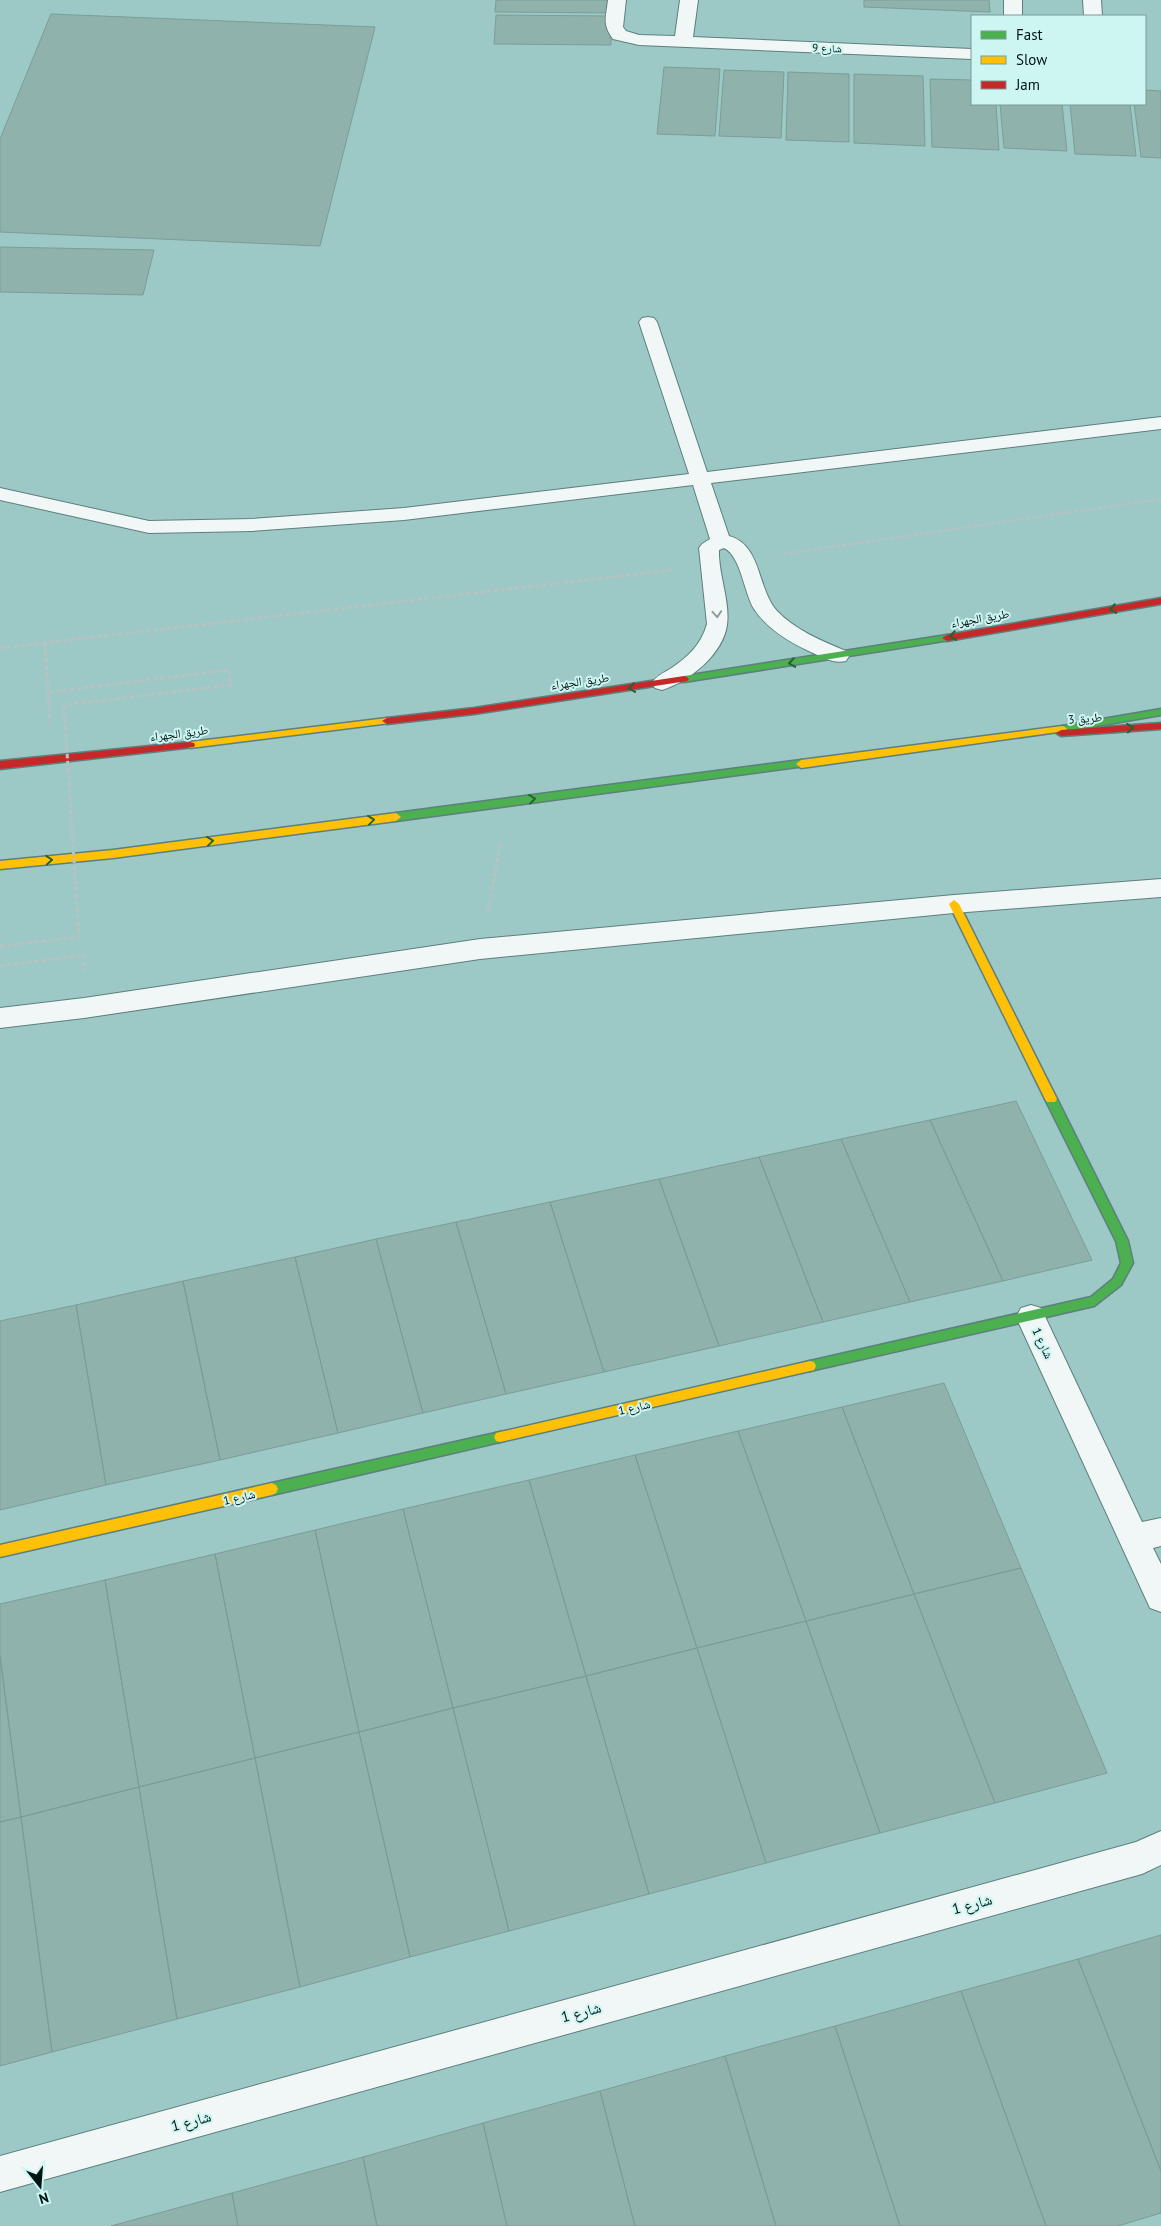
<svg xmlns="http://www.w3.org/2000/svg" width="1161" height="2226" viewBox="0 0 1161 2226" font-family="'PT Sans','Noto Naskh Arabic',sans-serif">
  <rect width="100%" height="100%" fill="#9cc9c6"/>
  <!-- building -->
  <path fill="#90b2ac" stroke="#7b9d97" d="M496,0H612V13L495,12Z
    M864,0H989L990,12L864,7Z
    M51,14L375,27L320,246L0,232V139Z
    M496,15L611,16V45L494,44Z
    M664,67L720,69L715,136L657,134Z
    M724,70L784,72L781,138L719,136Z
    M788,72L849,74V142L786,140Z
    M854,74L923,76L925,146L854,143Z
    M930,79L972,80V104H996L999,150L932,147Z
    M1145,90L1161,91V158L1141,157L1134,104H1145Z
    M1000,104H1062L1067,151L1004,148Z
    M1070,104H1130L1136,156L1075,154Z
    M0,247L154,250L143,295L0,292Z
    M1016,1101L1092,1260L1003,1281L930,1120Z
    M930,1120L1003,1281L910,1302L841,1139Z
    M841,1139L910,1302L823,1322L759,1157Z
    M759,1157L823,1322L719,1346L659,1179Z
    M659,1179L719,1346L604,1372L550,1202Z
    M550,1202L604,1372L506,1394L456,1222Z
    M456,1222L506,1394L423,1413L376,1239Z
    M376,1239L423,1413L338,1433L295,1257Z
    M295,1257L338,1433L220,1460L183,1281Z
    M183,1281L220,1460L106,1485L76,1305Z
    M76,1305L106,1485L0,1510V1321Z
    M944,1383L1021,1568L914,1594L842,1407Z
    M842,1407L914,1594L806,1621L738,1431Z
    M738,1431L806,1621L697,1648L635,1455Z
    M635,1455L697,1648L586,1676L529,1480Z
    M529,1480L586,1676L453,1708L403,1509Z
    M403,1509L453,1708L359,1732L315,1530Z
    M315,1530L359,1732L255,1758L215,1554Z
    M215,1554L255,1758L139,1787L105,1580Z
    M1021,1568L1107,1773L995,1803L914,1594Z
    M105,1580L139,1787L21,1817L0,1656V1604Z
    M914,1594L995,1803L880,1833L806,1621Z
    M806,1621L880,1833L766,1863L697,1648Z
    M697,1648L766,1863L649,1894L586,1676Z
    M0,1656L21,1817L0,1822Z
    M586,1676L649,1894L509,1931L453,1708Z
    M453,1708L509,1931L410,1957L359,1732Z
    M359,1732L410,1957L300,1987L255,1758Z
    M255,1758L300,1987L177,2019L139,1787Z
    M139,1787L177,2019L52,2052L21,1817Z
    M21,1817L52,2052L0,2066V1822Z
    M1161,1935V2171L1078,1959Z
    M1078,1959L1161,2171V2213L1118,2226H1046L961,1991Z
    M961,1991L1046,2226H900L835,2026Z
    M835,2026L900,2226H776L725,2056Z
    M725,2056L776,2226H635L600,2091Z
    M600,2091L635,2226H507L483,2123Z
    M483,2123L507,2226H377L363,2157Z
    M363,2157L377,2226H238L232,2193Z
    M232,2193L238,2226H111Z"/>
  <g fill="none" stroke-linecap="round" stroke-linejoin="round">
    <!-- lane casing -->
    <g stroke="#5d7f7d" stroke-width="2">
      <path id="lane" d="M648,317L654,318L657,322L707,472L1161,417V429L711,483L729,536C762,545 757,589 777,611C795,630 822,641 846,651L849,656L846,661C834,664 824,658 813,653C791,643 768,630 754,609C744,593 741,556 724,548L719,550V556C720,578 730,603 727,625C723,654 689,682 662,690L655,688L652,683C656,676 663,673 670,669C688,657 701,645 707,624L699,548L702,544L710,539L693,485L404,520L252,531L149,533L0,500V488L149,521L252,519L404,508L689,474L639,322L642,318Z"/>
    </g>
    <!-- street casing -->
    <g stroke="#5d7f7d" stroke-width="2">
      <path id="street" d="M608,0H626L623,27L626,31L639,35L675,36L680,0H698L693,37L972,49V59L639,45L613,39C602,24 606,18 608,0Z
        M1004,0H1022V16H1004Z
        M1083,0H1101L1102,16H1084Z
        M1161,879V897L954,913L480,959L84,1018L0,1028V1008L84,998L480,939L954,895Z
        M1031,1305L1041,1308L1142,1522L1161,1518V1546L1153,1548L1161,1564V1612L1150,1608L1016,1317L1021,1308Z
        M1161,1831V1865L1142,1874L0,2192V2156L1136,1842Z"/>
    </g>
    <!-- fast casing -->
    <g stroke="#5d7f7d" stroke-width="3">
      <path id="fast" d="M947,635L952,638L950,640L684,682L679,679L684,676Z
        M1161,709V715L1062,732L1057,729L1062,726Z
        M801,760L806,764L805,766L396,821L391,817L396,813Z
        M1051,1095L1055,1096L1057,1099L1128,1241L1133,1263L1121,1285L1094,1306L810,1371L806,1370L804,1366L806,1362L810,1361L1091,1297L1113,1279L1121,1263L1116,1241L1045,1099L1047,1096Z
        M500,1432L504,1433L506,1437L504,1441L500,1442L272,1495L268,1493L266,1489L268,1485L272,1483Z"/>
    </g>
    <!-- slow casing -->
    <g stroke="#5d7f7d" stroke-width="3">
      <path id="slow" d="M387,718L392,721L390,723L190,748L185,745L190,742Z
        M1062,726L1065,727L1067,729L1065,731L801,768L796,764L801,760Z
        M396,813L401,817L396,821L113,858L0,869V861L113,850Z
        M954,900L959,904L1057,1099L1055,1102H1047L1045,1099L949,904Z
        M810,1361L814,1362L816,1366L814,1370L810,1371L500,1442L496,1441L494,1437L496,1433L500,1432Z
        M272,1483L276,1485L278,1489L276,1493L272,1495L0,1557V1545Z"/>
    </g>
    <!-- jam casing -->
    <g stroke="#5d7f7d" stroke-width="3">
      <path id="jam" d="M1161,598V604L947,641L942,638L947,635Z
        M684,676L687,677L689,679L687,681L474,714L387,724L382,721L387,718L474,708Z
        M1161,723V729L1061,736L1056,733L1061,730Z
        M190,742L194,743L195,745L194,747L0,769V761Z"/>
    </g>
    <!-- path-far1 -->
    <path stroke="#b6c3c2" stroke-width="2.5" stroke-dasharray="4 2" stroke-linecap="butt" d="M783,554L1161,499"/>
    <!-- path -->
    <path stroke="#b6c3c2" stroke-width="3" stroke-dasharray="4.5 2.5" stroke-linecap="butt" d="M45,644L50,723
      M0,648L673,570
      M49,692L229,670L231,685L64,705
      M488,911L501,841
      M0,946L79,937
      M0,966L84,955V970"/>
    <!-- lane -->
    <use href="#lane" fill="#f0f7f6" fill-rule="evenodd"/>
    <!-- street -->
    <use href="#street" fill="#f0f7f6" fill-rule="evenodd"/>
    <!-- fast -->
    <use href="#fast" fill="#4caf50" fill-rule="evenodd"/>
    <!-- slow -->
    <use href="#slow" fill="#ffc107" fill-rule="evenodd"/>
    <!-- jam -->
    <use href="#jam" fill="#c62828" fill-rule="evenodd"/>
    <!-- path-bridge -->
    <path stroke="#b6c3c2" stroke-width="3" stroke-dasharray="4.5 2.5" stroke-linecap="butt" d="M64,705L79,937"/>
  </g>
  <!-- one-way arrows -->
  <defs><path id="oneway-chevron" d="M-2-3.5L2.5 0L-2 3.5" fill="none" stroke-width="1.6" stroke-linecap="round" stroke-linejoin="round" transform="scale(1.25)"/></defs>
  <g stroke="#266232">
    <use href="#oneway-chevron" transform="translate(1113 609) rotate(171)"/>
    <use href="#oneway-chevron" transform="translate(953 636) rotate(170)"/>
    <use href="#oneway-chevron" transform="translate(792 663) rotate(171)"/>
    <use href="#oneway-chevron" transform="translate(632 688) rotate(172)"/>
    <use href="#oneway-chevron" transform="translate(1130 728) rotate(-4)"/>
    <use href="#oneway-chevron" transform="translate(532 799) rotate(-7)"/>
    <use href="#oneway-chevron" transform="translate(371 820) rotate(-7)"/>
    <use href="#oneway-chevron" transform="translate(210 841) rotate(-7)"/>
    <use href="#oneway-chevron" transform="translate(49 860) rotate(-5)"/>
  </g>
  <use stroke="#909c9b" href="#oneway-chevron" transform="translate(717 614) rotate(86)"/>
  <g text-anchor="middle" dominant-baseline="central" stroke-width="4" stroke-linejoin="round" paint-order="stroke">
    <!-- far-street labels -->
    <g font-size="11" fill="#001413" stroke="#cdf5f1">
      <text transform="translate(827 48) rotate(2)">شارع 9</text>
    </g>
    <!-- street labels -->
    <g font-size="12" fill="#001413" stroke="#cdf5f1">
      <text transform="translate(980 618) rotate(-10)">طريق الجهراء</text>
      <text transform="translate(580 681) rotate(-8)">طريق الجهراء</text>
      <text transform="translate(1085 718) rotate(-4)">طريق 3</text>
      <text transform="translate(179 733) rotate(-7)">طريق الجهراء</text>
      <text transform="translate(1043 1343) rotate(65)">شارع 1</text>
      <text transform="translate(634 1407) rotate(-13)">شارع 1</text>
      <text transform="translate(239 1497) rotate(-13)">شارع 1</text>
    </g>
    <!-- near-street labels -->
    <g font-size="15" fill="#001413" stroke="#cdf5f1">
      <text transform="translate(972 1904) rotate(-15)">شارع 1</text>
      <text transform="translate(581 2012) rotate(-15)">شارع 1</text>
      <text transform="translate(191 2121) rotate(-15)">شارع 1</text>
    </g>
  </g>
  <!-- legend -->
  <rect x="971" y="15" width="175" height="90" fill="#cdf5f1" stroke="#7b9b98"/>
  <rect x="981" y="31" width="25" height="8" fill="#4caf50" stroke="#7b9b98"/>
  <text x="1016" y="40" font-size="15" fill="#001413">Fast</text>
  <rect x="981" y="56" width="25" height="8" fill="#ffc107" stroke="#7b9b98"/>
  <text x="1016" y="65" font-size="15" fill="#001413">Slow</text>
  <rect x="981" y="81" width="25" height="8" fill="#c62828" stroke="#7b9b98"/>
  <text x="1016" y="90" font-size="15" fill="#001413">Jam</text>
  <!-- north arrow -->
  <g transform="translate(40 2186) rotate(163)" stroke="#cdf5f1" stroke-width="4" paint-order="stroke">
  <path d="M0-4L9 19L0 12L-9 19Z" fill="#001413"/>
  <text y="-8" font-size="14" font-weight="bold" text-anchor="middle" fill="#001413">N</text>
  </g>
</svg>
